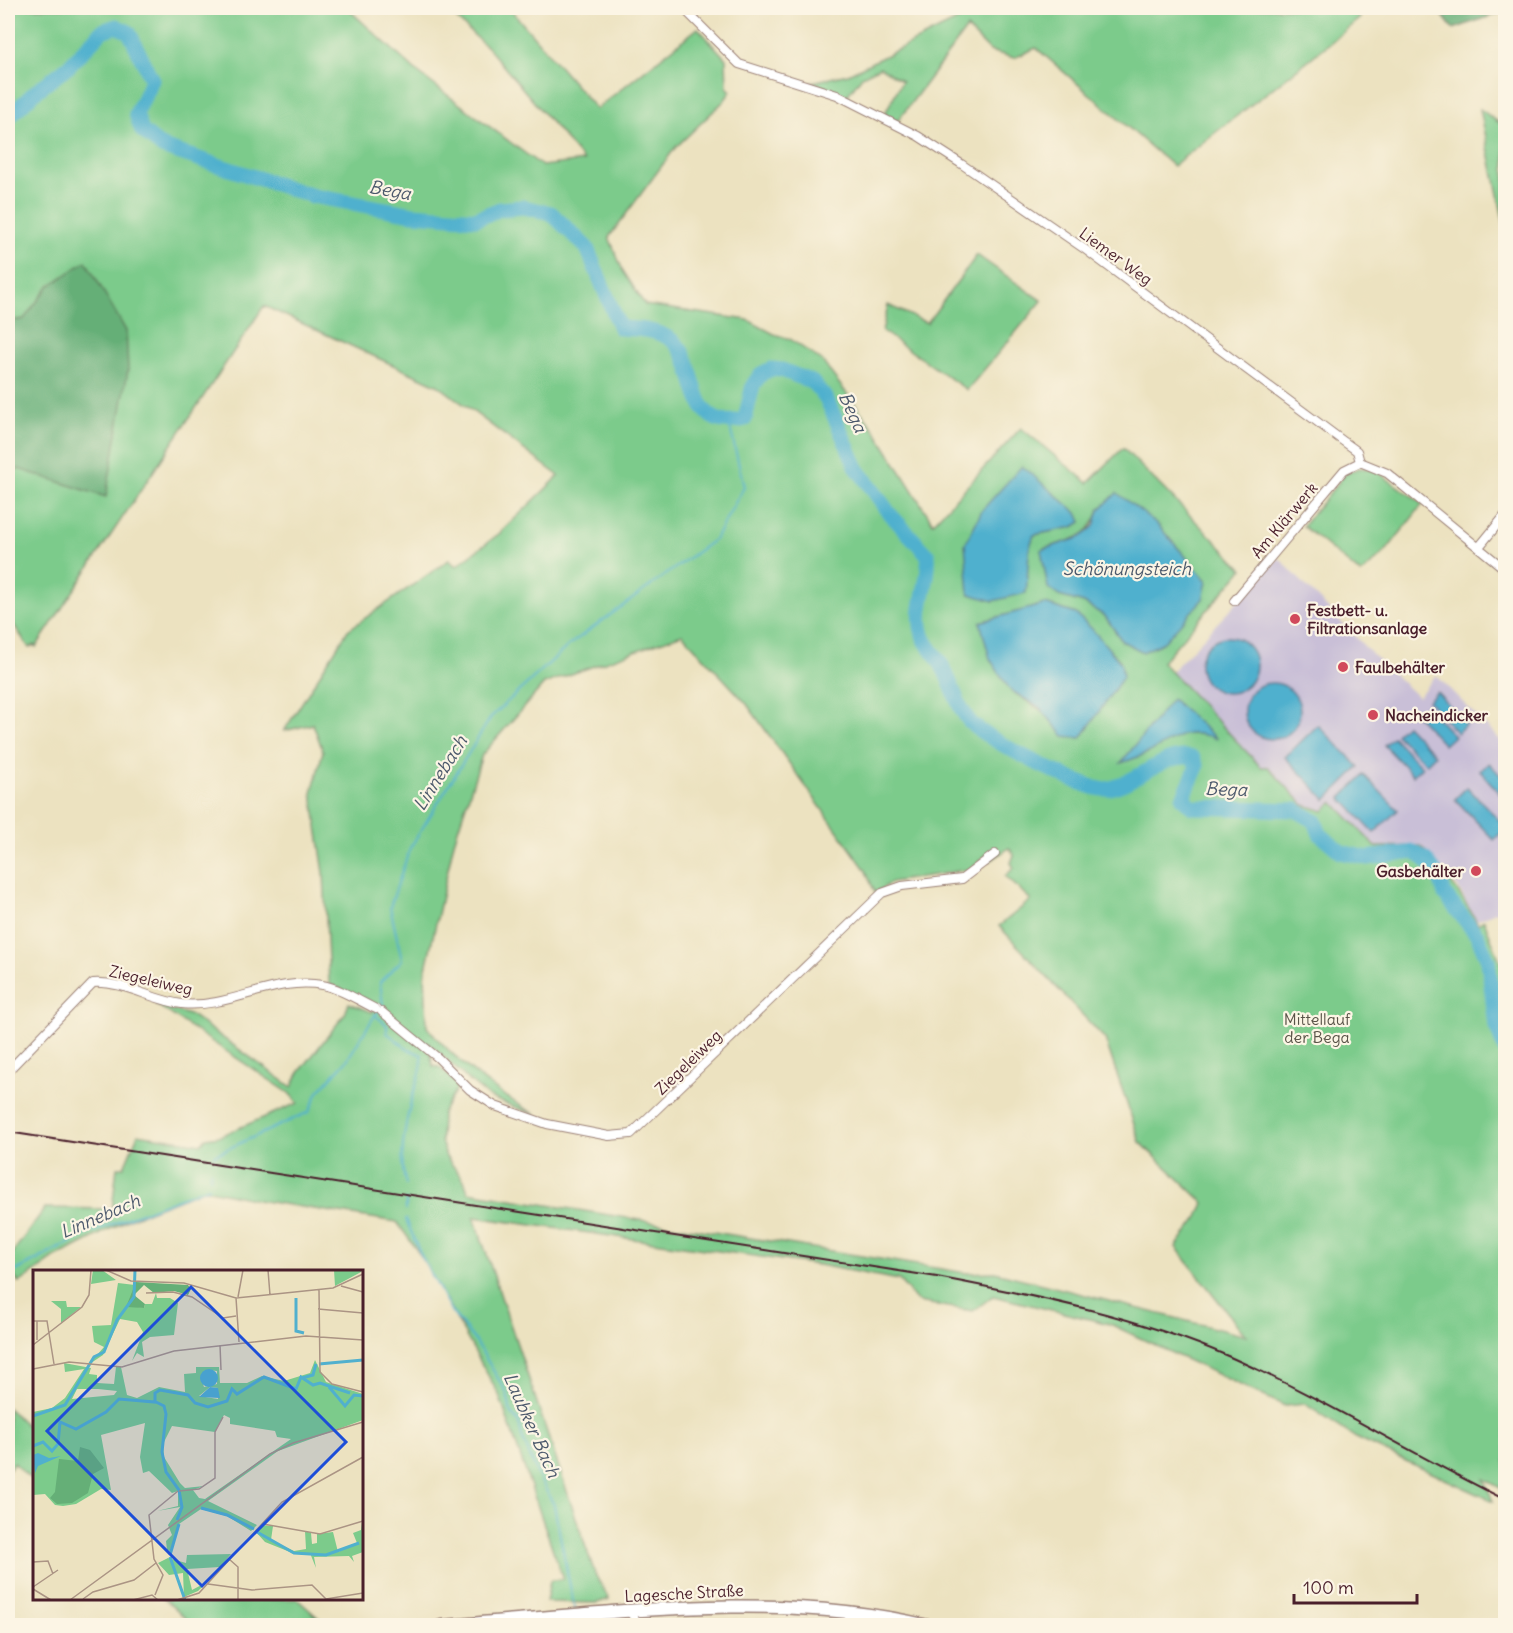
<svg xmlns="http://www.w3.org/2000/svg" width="1513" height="1633" viewBox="0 0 1513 1633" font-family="Delius,sans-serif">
  <rect width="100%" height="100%" fill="#fcf5e5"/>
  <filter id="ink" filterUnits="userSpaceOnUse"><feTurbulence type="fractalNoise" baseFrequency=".0167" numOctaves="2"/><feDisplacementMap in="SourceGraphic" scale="12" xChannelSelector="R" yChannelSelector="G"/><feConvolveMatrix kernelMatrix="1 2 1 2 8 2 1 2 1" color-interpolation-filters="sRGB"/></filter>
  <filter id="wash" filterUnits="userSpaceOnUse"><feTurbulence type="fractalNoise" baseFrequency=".008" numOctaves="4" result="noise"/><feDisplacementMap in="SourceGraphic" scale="24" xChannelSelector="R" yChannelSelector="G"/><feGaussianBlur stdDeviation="1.35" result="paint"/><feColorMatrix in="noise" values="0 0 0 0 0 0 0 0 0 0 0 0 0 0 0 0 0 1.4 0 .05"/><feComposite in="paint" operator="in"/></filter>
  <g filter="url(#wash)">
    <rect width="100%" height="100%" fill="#ece2c0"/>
    <!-- industrial -->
    <path fill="#c9bfd7" d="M1279,558L1369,651L1418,697L1436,675L1505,745V901L1497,911L1476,921L1458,887L1421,846L1376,847L1333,802L1314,821L1170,673Z"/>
    <!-- green -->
    <path fill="#7ccb8b" stroke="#63755b" stroke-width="1.5" fill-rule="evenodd" d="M8,8H347L417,72L542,166L584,161L489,49L445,8H514L511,10L596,109L698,28L726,59L727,87L731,91L724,101L675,148L609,237L623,271L645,305L748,320L774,334L790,339L822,361L876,432L933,523L1021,428L1088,483L1123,448L1243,569L1162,662L1261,767H1268L1304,805L1324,811L1333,802L1376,847L1421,846C1446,875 1459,890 1478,924L1484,920L1505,974L1506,1491L1484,1479L1493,1501L1356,1438L1305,1404L1285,1406L1110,1324L993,1296L973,1311L918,1302L899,1280L819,1265L474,1217L595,1574L609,1599L597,1603L546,1602L550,1581L563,1579L499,1395L421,1256L397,1222L257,1200L205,1189L129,1219L56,1257L19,1283L8,1268V1259L45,1208L112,1209L117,1167H124L138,1134L201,1144L206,1138L220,1136L298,1103L289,1093L154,1003L192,1016L292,1087L298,1074L345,1014L349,1003L372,1012L376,1004L329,984L324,873L312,793L323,751L313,724L284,731L348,630L449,560L456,566L500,533L559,476L439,386L264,306L36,647L34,645L29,648L8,616ZM1022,466L1081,522L1073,527L1034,535L1029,545ZM1099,510L1156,523L1207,581L1164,642L1143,652L1122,641L1105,616L1084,603L1059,596L1041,550C1068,539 1089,542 1099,510ZM1045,604L1076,614L1121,662L1100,709L1082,737L1010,690L980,622ZM682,634L746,703L865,869L875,893L892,882L971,869L985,856L990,861L1009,848L1014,855L1011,863L1014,868L1005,876L1031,900L999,926L1105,1039L1140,1142L1204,1203L1198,1217L1176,1247L1246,1336L995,1272L966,1273L468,1192L464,1180L446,1157L441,1141L442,1113L459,1085L439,1067L433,1066L429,1043L467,1079L491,1098L536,1115C493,1090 460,1065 427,1027L425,973L454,842L482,755L544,684ZM1172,700L1202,734H1182L1145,754L1122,762Z
      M983,8H1358L1360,18C1300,69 1235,116 1173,166L1036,48L1014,58L990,51L967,28L897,122L884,115L902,81L880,67L862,76L847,96L812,82L848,74Z
      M1480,109L1505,127V228Z
      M977,255L1042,301L967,390L882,331L888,305L927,323Z
      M1359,468L1373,469L1423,504L1386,551L1361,574L1303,526L1345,474Z
      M8,1408L34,1432V1482L14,1463L8,1470Z
      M164,1599H297L322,1621L193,1625Z
      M630,1621L634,1625H572Z"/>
    <!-- forest -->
    <path fill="#65af77" stroke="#586751" stroke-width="1.5" d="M1437,8H1498L1500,13L1453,29Z
      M86,261L126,331L128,370L106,497L19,469L8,473V321L24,319L48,287Z"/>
    <!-- water -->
    <path fill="#50b0ce" stroke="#4d687c" stroke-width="1.5" d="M1022,466L1077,513L1081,522L1073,527L1034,535C1026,553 1029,574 1026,593L993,601L969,594L965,544L983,509Z
      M1117,493L1156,523L1207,581L1203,599L1164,642L1143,652L1122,641L1105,616L1084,603L1059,596L1048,588L1041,550L1081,537L1094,526L1099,510Z
      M1045,604L1076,614L1092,629L1121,663L1123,677L1081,738L1064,736L1039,707L1010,690L990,659L980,622Z
      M1200 665a28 28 0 1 1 56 0a28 28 0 1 1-56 0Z
      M1244 711a28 28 0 1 1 56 0a28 28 0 1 1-56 0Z
      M1437,692L1466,724L1457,733L1428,701Z
      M1172,699L1217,739C1183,726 1176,740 1147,753C1139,757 1130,760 1121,763Z
      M1426,706L1454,736L1444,745L1416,715Z
      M1318,725L1359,767L1326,800L1285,757Z
      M1406,725L1435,755L1426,764L1396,734Z
      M1393,737L1422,767L1413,775L1384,745Z
      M1489,763L1505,780V799L1480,771Z
      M1364,775L1398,810L1374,833L1341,798Z
      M1467,787L1505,826V839L1500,834L1494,840L1455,799Z"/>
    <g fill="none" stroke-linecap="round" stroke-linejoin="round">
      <!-- stream -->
      <path stroke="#50b0ce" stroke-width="2" d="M375,1015L387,1025V1033L408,1049L422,1055C423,1072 415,1085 411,1101C405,1127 398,1159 406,1184
        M214,1155L309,1112L318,1092L347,1060L375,1015L383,1006L380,982L402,960L390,907L410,848L491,717L569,645L715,539L744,487L729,423
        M210,1178L211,1171
        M406,1210V1200
        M406,1219L419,1251L451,1311L476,1342L493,1370L507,1393L511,1414L519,1422L522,1437L538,1475L554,1505L575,1611
        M8,1279L14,1272L84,1235L209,1187"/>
      <!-- river -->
      <path stroke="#50b0ce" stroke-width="15" d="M8,118L35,92L68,67L102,31L116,26L129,32L152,80L136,114L142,131L162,147L313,196L413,214L476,219L500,209L523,207L551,213L587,248L620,328C639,329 657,329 673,341C702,364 685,436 745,419L753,385L761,374L771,369L782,370L812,382L826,398L857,468L890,514L928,555C931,583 914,608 923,635C926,645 935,653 940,662C952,681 956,706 971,723C984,738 1088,792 1105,789C1136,785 1163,751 1193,758L1197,767L1183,798L1192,807L1296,810L1315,821L1320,834L1341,852L1367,858L1414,852L1425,859L1440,878L1445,895L1477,935L1488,960L1496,1026L1506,1051"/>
    </g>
  </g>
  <g filter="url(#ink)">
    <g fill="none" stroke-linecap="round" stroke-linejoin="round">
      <!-- street casing -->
      <g stroke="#9b8076" stroke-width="10">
        <path id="street" d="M683,8L739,64L837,95L918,136L960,163L1086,250L1343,441L1357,451L1360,462
          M1360,462L1387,473L1506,570
          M1479,547L1506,514
          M1234,601L1344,470L1360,462
          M382,1012L438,1058L470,1090L495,1106L547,1124L609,1136L631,1134L882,893L902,886L962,879L995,854
          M8,1071L93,983C124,981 151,1000 182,1004C229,1009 275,976 322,985C340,988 359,1001 376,1009
          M630,1612L640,1626"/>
      </g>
      <!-- primary casing -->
      <g stroke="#9b8076" stroke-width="15">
        <path id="primary" d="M441,1626C601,1615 769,1588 928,1626"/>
      </g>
      <!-- street -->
      <use href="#street" stroke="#fff" stroke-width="8"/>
      <!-- primary -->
      <use href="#primary" stroke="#fff" stroke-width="12"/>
      <!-- rail -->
      <path stroke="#4a1f2b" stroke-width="2" d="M8,1132L937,1277C1036,1296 1137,1316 1230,1357C1325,1399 1413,1455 1506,1500"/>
    </g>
  </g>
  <!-- markers -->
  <g fill="#d1495b" stroke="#fcf5e5" stroke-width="2">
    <circle cx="1295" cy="619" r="6"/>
    <circle cx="1343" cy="667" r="6"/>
    <circle cx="1373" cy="715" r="6"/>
    <circle cx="1476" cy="871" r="6"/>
  </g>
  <g text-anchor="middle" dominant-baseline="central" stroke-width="4.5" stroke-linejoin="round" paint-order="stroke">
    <!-- street labels -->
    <g font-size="16" fill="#4a1f2b" stroke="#fcf5e5">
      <text transform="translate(1116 256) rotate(36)">Liemer Weg</text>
      <text transform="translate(1284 520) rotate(-50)">Am Klärwerk</text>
      <text transform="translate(151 980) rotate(13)">Ziegeleiweg</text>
      <text transform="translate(688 1062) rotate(-44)">Ziegeleiweg</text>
      <text transform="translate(684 1593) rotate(-3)">Lagesche Straße</text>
    </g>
    <!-- poi labels -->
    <g font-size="16" font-weight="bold" fill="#4a1f2b" stroke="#fcf5e5" text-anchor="start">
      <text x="1307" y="610">Festbett- u.<tspan x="1307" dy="18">Filtrationsanlage</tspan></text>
      <text x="1355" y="667">Faulbehälter</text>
      <text x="1385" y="715">Nacheindicker</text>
      <text x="1464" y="871" text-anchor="end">Gasbehälter</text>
    </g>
    <!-- park labels -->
    <g font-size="16" fill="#595348" stroke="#fcf5e5">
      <text x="1317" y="1019">Mittellauf<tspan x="1317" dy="18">der Bega</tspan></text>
    </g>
    <!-- water labels -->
    <g font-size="18" font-style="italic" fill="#4c596c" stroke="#fcf5e5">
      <text transform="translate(390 190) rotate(10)">Bega</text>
      <text transform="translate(853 412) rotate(65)">Bega</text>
      <text x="1127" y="568">Schönungsteich</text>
      <text transform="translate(440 773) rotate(-58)">Linnebach</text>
      <text transform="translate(1226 789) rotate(2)">Bega</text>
      <text transform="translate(100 1216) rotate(-23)">Linnebach</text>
      <text transform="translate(532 1425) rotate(66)">Laubker Bach</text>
    </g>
  </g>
  <!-- overview -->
  <g transform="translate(33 1270)">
    <rect width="330" height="330" fill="#ece2c0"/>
    <path d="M60,0H69L83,10L58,14ZM301,0H328V2L302,16ZM85,13L102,15L97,30L99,36L111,38L112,34H119L123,23L124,28H137L145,33L141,65L117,67L109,72L111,87L104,83L99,91L110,62L104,52L87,49L70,85L55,95L71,77L61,72L59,56L78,55ZM18,31H33L34,37H48L28,53V39ZM282,90L293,112L330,124V150L245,181L175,231L224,255L218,261L194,246L168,239L146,254L137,281L134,280L133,271L139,265L135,255L147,237L124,241L145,236V221L139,223L116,201L110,203L107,187L112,153L68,165L78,220L68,219L43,234L30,236L22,235L12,224L0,225V142L19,138L32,128L51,99L32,102L31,93L58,98L56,104L64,105V113L81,114L83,97H88L94,125L104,128L126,117L152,122L151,104L163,103V97H186L187,113H214L229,106L251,111L277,103ZM173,100L184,101V114L171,117L168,107ZM177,117L185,118V129L166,126ZM44,119H65L84,121L81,125L39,129ZM191,145L197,148V154L242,161L244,167L258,169L172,229L166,228L160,220L171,216L152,218L147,213L131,187L130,174L139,156L182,162ZM329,252L330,282L319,286L321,292L316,286L281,287L283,298L277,283L262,284L232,272L222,261L228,255L240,256L238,270L261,281L273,279L272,261L278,263L279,274L284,273V264L300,262L305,282L324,273L320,263L328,260ZM198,284L187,297L154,299L159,320L174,312L165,321L151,327L150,303L136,305L125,293L135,288L153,293L154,285Z" fill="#7ccb8b" fill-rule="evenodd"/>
    <path d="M103,12L155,15L158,19L155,25L141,21L121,23L111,15L101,25L112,34L111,38L93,37ZM47,177L57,180L71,198L60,204L55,223L39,233L24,234L17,228L22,222L26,189L45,191Z" fill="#65af77"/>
    <path d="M167 108a9 9 0 1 1 18 0a9 9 0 1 1-18 0ZM177,117L185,118L187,128L166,127ZM5,183L16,188L28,186L5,196L2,203L0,185Z" fill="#50b0ce"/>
    <path fill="none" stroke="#50b0ce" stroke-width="3" d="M263,28V61L271,63M286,94L330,90M269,108L280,105L283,94M296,117L312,136L321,125L330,126M123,132L131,136L133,144L129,182L133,202L146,220L149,237L144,250M0,146L32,135L61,87L71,82L84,50L101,27L102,0M0,176L10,172L19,181L25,174L27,152L43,159L73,142L86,129L122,132V123L127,120L155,125L162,133L175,137L194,131L199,119L204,124L231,107L263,119L268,107L280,115L287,113L317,123M168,238L194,245L221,259M224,262L261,283L293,285L326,273M137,285L146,254M137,287L152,330"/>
    <path fill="none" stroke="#ab9484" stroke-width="1.5" d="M73,0L98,11L151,13L203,28L300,18L330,4M235,0L237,25M308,16L330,22M286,20L287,102L299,114L330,122M113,23L140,22L159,27L190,48L203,46M205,27L210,0M203,28L206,72M285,39L330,43M0,51H14L21,94M4,51V70M0,75L49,37L56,25L58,0M187,75L188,100M0,99L36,92L89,97L141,81L273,66L330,70M146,221L166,219L182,208V162L190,147M230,254L287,264L330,251M196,289L205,297V330M0,292L15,291L20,304M175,314L219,320L279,315L293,329L330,323M0,317L25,300M0,319L18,330M122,325L130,305L121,289L116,245L145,221M50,329L60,322L101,310L123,293M37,330L237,184L260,173L330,152M100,330L119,325L125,330M144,330L166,323L249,232L330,187"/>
    <path fill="#1d4ed8" fill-opacity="0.15" stroke="#1d4ed8" stroke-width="3" d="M158,17L313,172L169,316L14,161Z"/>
    <rect width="330" height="330" fill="none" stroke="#4a1f2b" stroke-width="3"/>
  </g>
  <!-- margin -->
  <rect width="1513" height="1633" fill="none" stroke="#fcf5e5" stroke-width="30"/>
  <!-- scale -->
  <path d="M1294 1594v9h123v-9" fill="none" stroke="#4a1f2b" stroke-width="3"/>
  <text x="1303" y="1594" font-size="18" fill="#4a1f2b" stroke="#fcf5e5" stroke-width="4.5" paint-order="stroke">100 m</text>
</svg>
